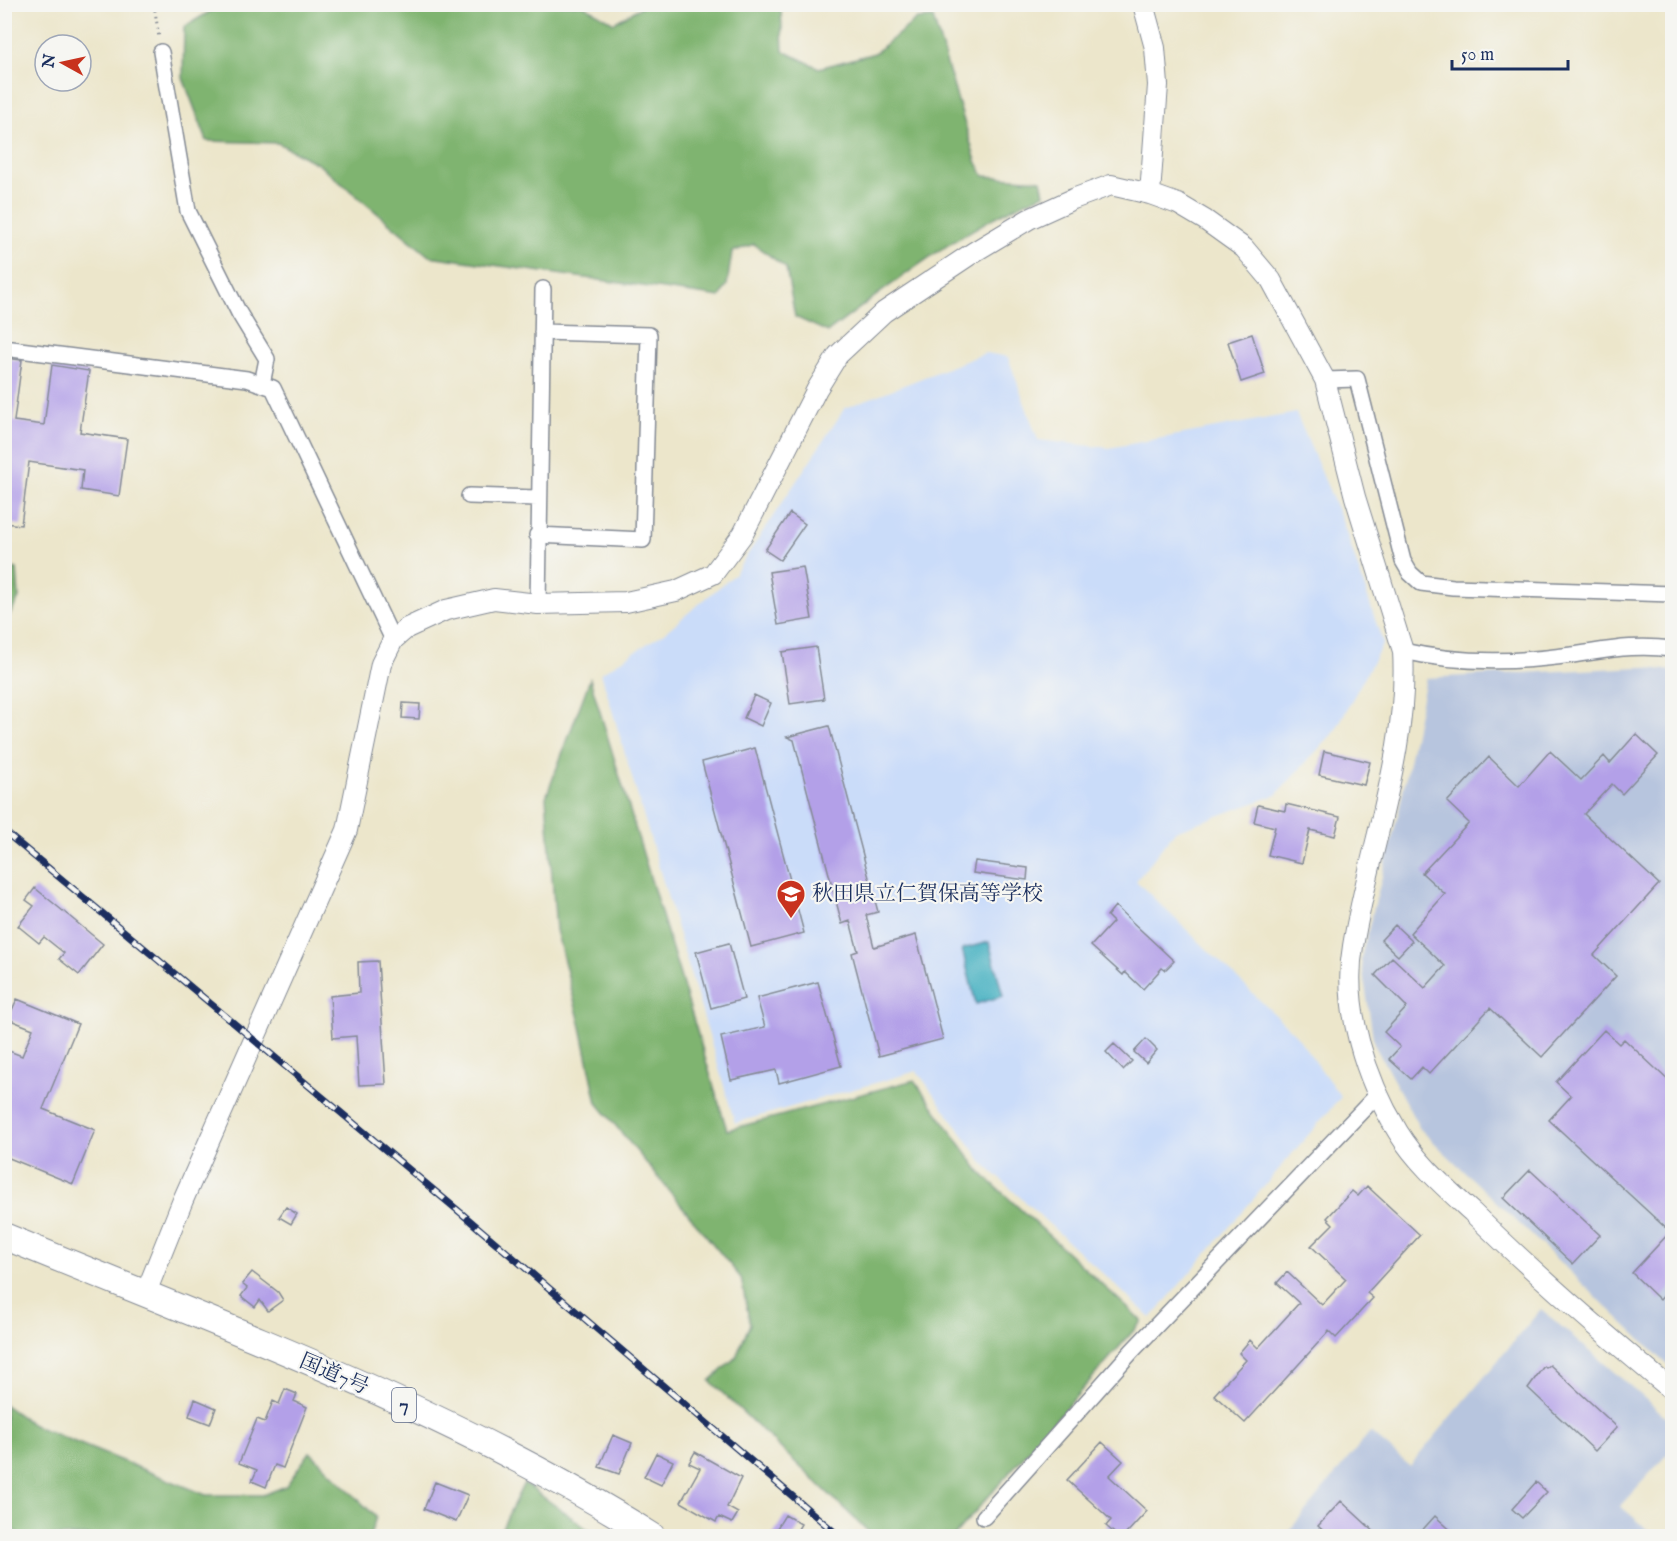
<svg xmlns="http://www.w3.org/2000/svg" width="1677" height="1541" viewBox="0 0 1677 1541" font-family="'IM FELL English','Noto Serif JP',serif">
  <rect width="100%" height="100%" fill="#f6f6f2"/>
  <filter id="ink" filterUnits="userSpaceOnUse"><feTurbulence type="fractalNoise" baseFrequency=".0167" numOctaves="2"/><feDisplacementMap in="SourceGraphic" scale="12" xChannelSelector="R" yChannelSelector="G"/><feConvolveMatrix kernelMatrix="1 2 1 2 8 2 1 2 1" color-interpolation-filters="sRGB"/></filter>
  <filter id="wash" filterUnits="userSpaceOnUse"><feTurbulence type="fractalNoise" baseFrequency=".008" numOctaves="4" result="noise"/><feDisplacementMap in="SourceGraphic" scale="24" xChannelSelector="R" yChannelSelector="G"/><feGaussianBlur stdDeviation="1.35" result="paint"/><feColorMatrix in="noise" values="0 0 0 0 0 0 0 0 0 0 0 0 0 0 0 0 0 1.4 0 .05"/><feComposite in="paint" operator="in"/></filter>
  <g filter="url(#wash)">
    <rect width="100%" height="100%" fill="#ece6cb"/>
    <!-- built -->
    <path fill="#cadcf9" d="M986,353L1008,357L1038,440L1109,448L1296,413L1342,520L1383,643L1335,731L1276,795L1175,831L1136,881L1296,1035L1341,1097L1151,1318L984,1164L917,1071L735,1123L601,673L664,633L734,575L845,408Z"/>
    <!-- industrial -->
    <path fill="#b7c5de" d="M1641,667L1672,671V1369L1420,1129L1374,1044L1361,958L1399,811L1426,678Z
      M1541,1309L1672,1422V1449L1620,1506L1656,1536H1285L1370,1432L1410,1466Z"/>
    <!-- forest -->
    <path fill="#7fb470" stroke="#4d7267" stroke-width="1.5" d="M221,5H583L614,23L644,5H775L781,9L783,51L819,68L875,53L917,19L933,18L976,161L984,176L1041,180L1044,194C965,226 896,281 828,332L795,317L786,268L754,244L732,252L727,285L720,297L429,256L318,164L278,143L207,141L183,78L184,27Z
      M5,567L17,569L19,598L5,623Z
      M590,679L727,1130L914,1080L981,1173L1142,1321L954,1536H873L710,1381L736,1357L750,1324L741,1278L597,1103L581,1027L556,930L546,797Z
      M5,1405L33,1425L206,1495H263L286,1486L310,1452L376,1517L370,1536H22L5,1524Z
      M524,1483L597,1536H498Z"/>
    <!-- water -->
    <path fill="#44b0c1" stroke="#307090" stroke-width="1.5" d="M989,942L1003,996L976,1004L962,949Z"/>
    <g id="blocks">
      <!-- building -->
      <path fill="#b3a0e8" d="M1252,334L1265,374L1241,382L1228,342Z
        M4,358L22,360L14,421L44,425L52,365L89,371L80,432L127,439L119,496L81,490L83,470L29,462L21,525L4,523Z
        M790,513L805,524L780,560L765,550Z
        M803,567L812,619L778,625L769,572Z
        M816,647L824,699L790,704L782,652Z
        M754,695L771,703L761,726L744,718Z
        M403,703L420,704L419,719L402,718Z
        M829,726L878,912L866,915L874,947L916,935L943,1039L879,1056L852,953L858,951L850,921L842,924L794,740L787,737Z
        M1636,734L1658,755L1622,794L1612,784L1584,814L1659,884L1594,955L1616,976L1542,1057L1490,1008L1429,1074L1422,1067L1411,1079L1389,1059L1400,1047L1384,1032L1407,1007L1375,975L1392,957L1425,988L1445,966L1410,933L1445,894L1422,873L1469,823L1447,802L1489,757L1519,786L1550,751L1581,780L1604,756L1610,763Z
        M755,748L804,933L751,947L702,762Z
        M1324,751L1370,762L1364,785L1319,775Z
        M1286,804L1340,817L1335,836L1310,830L1302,863L1268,855L1275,827L1254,822L1258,805L1285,811Z
        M975,861L1028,868L1027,880L973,873Z
        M35,888L103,944L79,975L59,959L64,953L44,937L39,943L18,926L34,906L26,900Z
        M1115,906L1174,961L1165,970L1162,968L1143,989L1125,972L1123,975L1091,946L1113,922L1107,916Z
        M1395,925L1412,941L1398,956L1381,940Z
        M729,943L744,999L711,1008L696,952Z
        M378,961L386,1084L359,1085L356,1036L333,1038L330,996L359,993L358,962Z
        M818,982L841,1066L779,1083L776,1070L731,1080L721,1037L765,1027L757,998Z
        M17,999L78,1024L43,1109L95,1130L73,1184L4,1156V1049L22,1056L33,1029L8,1019Z
        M1604,1030L1619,1044L1624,1039L1672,1084V1286L1660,1300L1632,1273L1670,1232L1549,1120L1571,1096L1556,1082Z
        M1146,1039L1157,1050L1146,1063L1134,1052Z
        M1114,1044L1132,1061L1123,1070L1106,1052Z
        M1530,1170L1600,1235L1573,1264L1503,1198Z
        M1367,1186L1420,1235L1367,1293L1373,1298L1336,1338L1329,1331L1245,1423L1214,1395L1246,1360L1239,1353L1250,1340L1258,1348L1299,1303L1277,1283L1287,1272L1322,1305L1346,1279L1311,1246L1333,1224L1327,1218L1352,1191L1358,1196Z
        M286,1207L297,1214L291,1224L279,1217Z
        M252,1272L278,1292L283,1300L268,1311L260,1300L255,1307L241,1296L247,1288L242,1284Z
        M1550,1365L1617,1427L1595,1451L1528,1388L1544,1366L1546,1368Z
        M285,1389L297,1394L294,1401L307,1407L283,1468L275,1465L266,1487L252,1481L257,1470L239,1463L257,1419L265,1422L273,1401L279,1404Z
        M195,1399L216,1408L210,1424L189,1416Z
        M613,1435L632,1443L619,1474L599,1467Z
        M1102,1442L1123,1461L1109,1476L1147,1511L1124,1536H1118L1106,1526L1111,1520L1067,1480Z
        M695,1452L741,1478L727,1507L738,1513L732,1523L719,1517L716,1522L681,1502L700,1468L689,1463Z
        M656,1453L673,1461L661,1485L644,1477Z
        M435,1482L468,1495L456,1522L424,1509Z
        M1536,1482L1547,1492L1522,1518L1512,1509Z
        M1341,1501L1379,1536H1329L1318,1526Z
        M785,1515L801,1524L794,1536H772Z
        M1435,1516L1457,1536H1417Z"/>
    </g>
  </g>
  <g filter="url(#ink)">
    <use href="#blocks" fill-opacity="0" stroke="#848a94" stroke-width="1.5"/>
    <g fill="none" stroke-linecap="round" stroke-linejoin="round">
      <!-- minor casing -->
      <g stroke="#848a94" stroke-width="18">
        <path id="minor" d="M161,52L188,211L239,313L267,359L262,384
          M4,348L247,379L273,388L393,640
          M1325,380L1357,379L1403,561L1410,573L1421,583L1453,587L1672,594
          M469,496L538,498
          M537,535L643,540L649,335L542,332
          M538,604L543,289
          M1403,651C1459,664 1515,663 1572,655C1609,650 1634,644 1672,649
          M984,1517L1132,1351L1379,1093"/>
      </g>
      <!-- tertiary casing -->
      <g stroke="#848a94" stroke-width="22">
        <path id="tertiary" d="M1143,4L1155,48L1158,85L1150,194
          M145,1295L183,1200L347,830L381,664L393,640L407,628L446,610L494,599L538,604L626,602L676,591L713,574L743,534L817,389L838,355L884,312L974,252L1029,219L1073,199L1111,185L1150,194L1178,204L1205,220L1244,248L1271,280L1325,380L1355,497L1403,651C1409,751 1369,848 1353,946C1342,1007 1366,1080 1398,1132C1417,1163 1446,1188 1472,1212C1536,1275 1603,1333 1672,1390"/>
      </g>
      <!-- trunk casing -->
      <g stroke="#848a94" stroke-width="28">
        <path id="trunk" d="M4,1236C223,1327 451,1409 652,1536"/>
      </g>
      <!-- path -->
      <path stroke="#848a94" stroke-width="3" stroke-dasharray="1.5 4.5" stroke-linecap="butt" d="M154,4L159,38"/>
      <!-- minor -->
      <use href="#minor" stroke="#fff" stroke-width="15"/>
      <!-- tertiary -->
      <use href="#tertiary" stroke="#fff" stroke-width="20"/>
      <!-- trunk -->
      <use href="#trunk" stroke="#fff" stroke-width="26"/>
      <!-- rail casing -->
      <g stroke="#1b2f5e" stroke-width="7">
        <path id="rail" d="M4,831L461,1213L839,1536"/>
      </g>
      <!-- rail -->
      <use href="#rail" stroke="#f6f6f2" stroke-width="4.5" stroke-dasharray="14" stroke-linecap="butt"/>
    </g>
  </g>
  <!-- icons -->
  <defs>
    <g id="school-pin" transform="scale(1.5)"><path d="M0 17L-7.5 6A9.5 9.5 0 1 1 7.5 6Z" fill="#c8321e" stroke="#f6f6f2"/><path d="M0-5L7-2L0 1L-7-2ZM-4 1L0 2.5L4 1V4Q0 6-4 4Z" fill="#fff"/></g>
  </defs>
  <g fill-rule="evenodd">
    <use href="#school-pin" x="791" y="894"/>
  </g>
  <g text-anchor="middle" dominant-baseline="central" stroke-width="4.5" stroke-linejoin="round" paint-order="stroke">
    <!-- shield labels -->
    <rect fill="#f6f6f2" stroke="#5d6b8a" stroke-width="1.5" x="392" y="1388" width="24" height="34" rx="4.5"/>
    <g font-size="20" font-weight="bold" fill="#1b2f5e">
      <text x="404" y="1405">7</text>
    </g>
    <!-- poi labels -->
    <g font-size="21" fill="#1b2f5e" stroke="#f6f6f2" text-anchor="start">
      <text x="812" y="894">秋田県立仁賀保高等学校</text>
    </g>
    <!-- street labels -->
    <g font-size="21" fill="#1b2f5e" stroke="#f6f6f2">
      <text transform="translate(334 1375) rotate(23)">国道7号</text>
    </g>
  </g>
  <!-- margin -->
  <rect width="1677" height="1541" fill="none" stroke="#f6f6f2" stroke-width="24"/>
  <!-- north arrow -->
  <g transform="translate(63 63) rotate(278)"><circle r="28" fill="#f6f6f2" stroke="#9ea6b7" stroke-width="1.5"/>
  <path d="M0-4.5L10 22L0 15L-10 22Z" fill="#c8321e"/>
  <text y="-9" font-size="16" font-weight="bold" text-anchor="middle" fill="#1b2f5e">N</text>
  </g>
  <!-- scale -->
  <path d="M1452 60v9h116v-9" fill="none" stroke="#1b2f5e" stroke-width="3"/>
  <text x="1461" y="60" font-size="18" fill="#1b2f5e" stroke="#f6f6f2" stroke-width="4.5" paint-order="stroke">50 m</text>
</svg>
